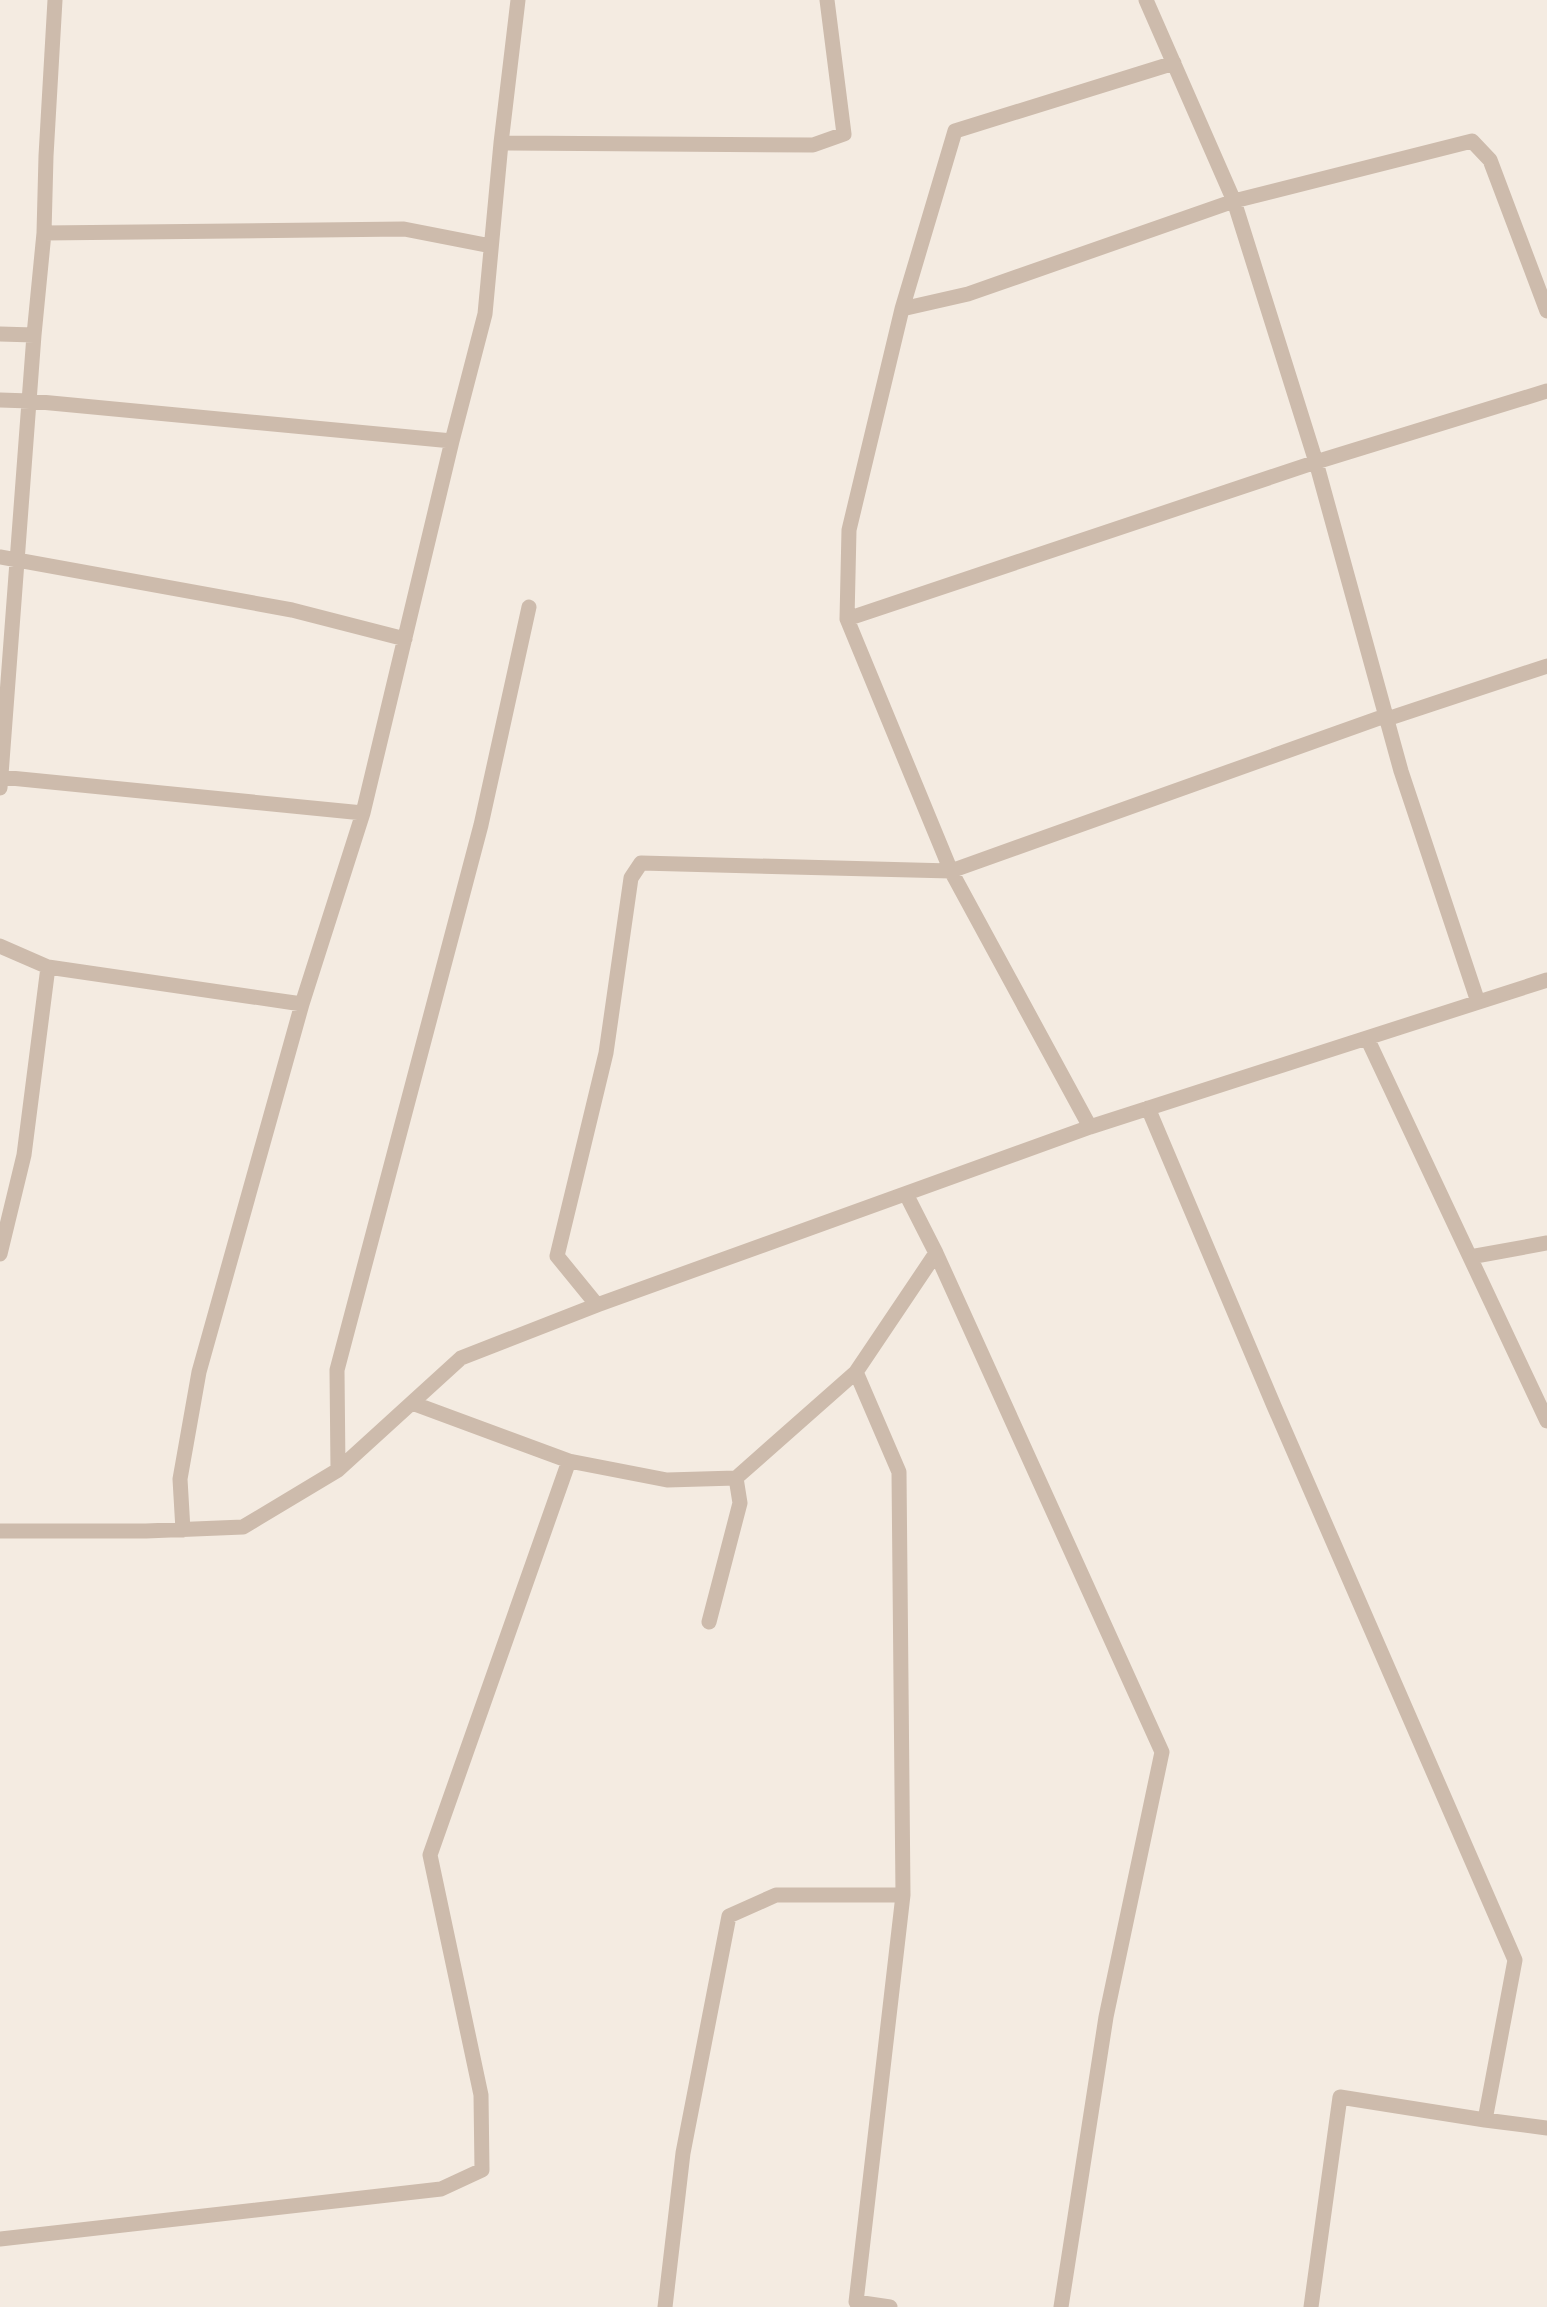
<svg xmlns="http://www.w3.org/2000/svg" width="1547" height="2307" viewBox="0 0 1547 2307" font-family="'DejaVu Sans',sans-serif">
  <rect width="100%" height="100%" fill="#f4ebe1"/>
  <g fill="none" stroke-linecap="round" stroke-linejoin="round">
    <!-- minor -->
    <path stroke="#cdbbac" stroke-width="15" d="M1146,0L1234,201L1316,462L1401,771L1478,1002
      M501,143L813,145L844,134L827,0
      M44,233L404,229L491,246
      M902,309L968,294L1234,201L1472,141L1490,160L1547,311
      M0,334L34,335
      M0,400L30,401L452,441
      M0,557L292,610L405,639
      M847,619L849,530L902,309L955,131L1174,63
      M0,777L363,813
      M0,788L34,335L44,233L46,156L55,0
      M0,946L48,967L24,1155L0,1254
      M48,967L302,1004
      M1367,1038L1547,1421
      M1148,1108L1274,1406L1515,1960L1485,2120L1547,2128
      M1090,1127L951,871L847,619L1316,462L1547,391
      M936,1253L1162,1752L1106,2017L1061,2307
      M1470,1257L1547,1243
      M597,1305L557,1256L606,1053L631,878L641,863L951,871L1385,716L1387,719L1547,666
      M412,1403L569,1461L667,1480L736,1478L856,1372
      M338,1470L337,1370L481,825L529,607
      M183,1530L180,1479L199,1372L302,1004L363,813L452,441L485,314L501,143L518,0
      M0,1531H146L243,1527L338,1470L461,1358L597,1305L1090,1127L1547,980
      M709,1622L740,1503L736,1478
      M0,2239L441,2189L482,2170L481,2095L430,1855L569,1461
      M665,2307L683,2153L729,1916L776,1895H903
      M890,2307L856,2302L903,1895L899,1472L856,1372L936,1253L906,1194
      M1311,2307L1340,2097L1485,2120"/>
  </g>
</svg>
